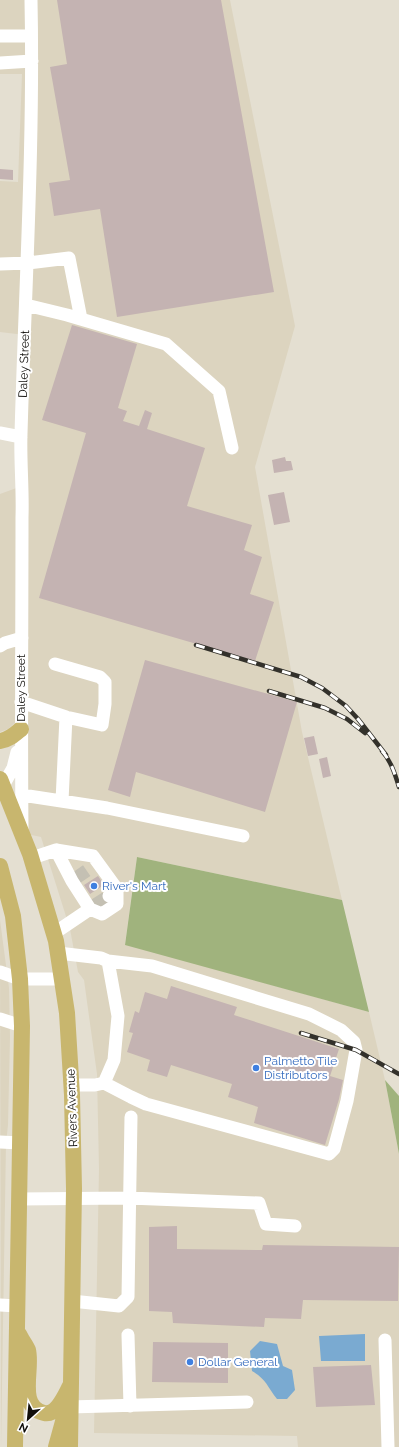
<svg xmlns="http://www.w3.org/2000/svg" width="399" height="1447" viewBox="0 0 399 1447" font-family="Raleway,sans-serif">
  <rect width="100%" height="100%" fill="#e4dfd1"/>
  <!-- built -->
  <path fill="#dcd4bf" d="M0,0H230L295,326L255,467L302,732L342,900L137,857L125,944L369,1012L385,1080L399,1154V1447H298L297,1436L94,1433L99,1169L97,1074L84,980L78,972L70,929L41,837L22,833L21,717L8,729L0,732V494L22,486L25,335L0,332V181L18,182L22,74H0Z
    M0,920L9,988L10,1037L8,1125L6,1143L1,1447Z"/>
  <!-- forest -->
  <path fill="#a0b37d" d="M137,857L342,900L369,1012L125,945Z
    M385,1080L399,1096V1154Z"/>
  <!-- water -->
  <path fill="#7aaad1" d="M365,1334V1361H321L319,1336Z
    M260,1341L277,1344L283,1366L292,1370L295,1390L287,1399H277C267,1386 266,1379 252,1371L250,1351Z"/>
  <!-- building -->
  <path fill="#c4b3b2" d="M57,0H221L274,292L117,317L100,209L54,216L49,183L70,180L50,67L67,64Z
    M0,169L13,170V180L0,179Z
    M72,325L137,344L118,408L127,411L123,421L139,426L145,410L152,413L147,429L205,448L187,506L252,525L244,550L262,557L250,594L274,602L255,661L39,598L86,433L42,420Z
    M285,457L286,461H291L293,470L274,473L272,460Z
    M284,492L290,522L274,525L268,495Z
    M145,660L297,702L265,812L136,772L130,797L108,790Z
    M314,736L318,754L308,756L304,738Z
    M327,757L331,776L323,778L319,759Z
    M98,876L104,885L90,894L84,885Z
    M171,986L237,1007L234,1015L339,1049L330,1076L343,1080L339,1099L325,1145L254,1123L258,1107L228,1097L232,1084L171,1065L167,1077L147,1071L150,1060L127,1052L133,1033L129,1032L135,1011L139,1013L145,992L167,999Z
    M177,1226V1249L262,1250L263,1245L399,1247L398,1301L303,1300L301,1319L265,1318L264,1327L173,1323L172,1312L149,1311V1227Z
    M153,1342L228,1343V1383L152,1382Z
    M371,1365L375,1405L316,1407L313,1367Z"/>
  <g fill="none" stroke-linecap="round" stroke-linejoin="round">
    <!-- minor-tunnel -->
    <path stroke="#c4c0b3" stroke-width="13" stroke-dasharray="13 6" stroke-linecap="butt" d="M76,878L89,869
      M95,905L109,896"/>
    <!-- minor -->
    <path stroke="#fff" stroke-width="13" d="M0,36H31
      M0,63L32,61
      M0,264L28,263L69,258L81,319
      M26,305L67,315L166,344L219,391L232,448
      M0,433L21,437
      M0,646L5,643L22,638
      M55,664L100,677L105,682V704L102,725L66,717
      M21,702L66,717L62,801
      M0,791L13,768L17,752
      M22,795L107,808L243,836
      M22,830C21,726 22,621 22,517C23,489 20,461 21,434C25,289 34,145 31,0
      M56,850L93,856L117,889L109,896
      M32,858L56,850L72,881L90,909L53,934
      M90,909L102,914L117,904V889
      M58,953L101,958L108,961L118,1016L114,1060L104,1083L95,1085H71
      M0,972L20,979H62
      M0,1019L22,1026
      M104,1083L131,1097L146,1104L329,1154L334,1149L347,1101L356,1050L354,1042L341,1030L309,1014L152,966L108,961
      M0,1142L20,1143
      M19,1199L129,1198L259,1203L266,1224L295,1226
      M72,1301L119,1306L128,1297L131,1117
      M0,1305L17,1306
      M128,1335L130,1406
      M385,1340L388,1447
      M70,1407L247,1402"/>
    <!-- major -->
    <path stroke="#c8b66e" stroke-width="16" d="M0,741C9,740 15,734 21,729
      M0,779L30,854L56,941L67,1013L72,1095L74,1189L70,1447
      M0,866L13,916L20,979L22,1026L15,1447
      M19,1334C21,1339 26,1345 28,1350C33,1369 17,1407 44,1413C57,1416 65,1395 70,1386
      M56,1447L64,1418"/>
    <!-- rail casing -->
    <g stroke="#33312b" stroke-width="4.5">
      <path id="rail" d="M196,645L301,677L322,688L346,706L358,719L386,755
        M269,691L325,708L347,719L365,733
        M382,751C391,761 395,774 399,787
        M301,1033L356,1050L399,1074"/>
    </g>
    <!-- rail -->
    <use href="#rail" stroke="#fff" stroke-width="3" stroke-dasharray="9" stroke-linecap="butt"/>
  </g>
  <!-- markers -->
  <g fill="#3f7fe0" stroke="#fff" stroke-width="1.5">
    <circle cx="94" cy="886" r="4"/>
    <circle cx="256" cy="1068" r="4"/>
    <circle cx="190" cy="1362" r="4"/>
  </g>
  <g text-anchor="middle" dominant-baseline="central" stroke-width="4" stroke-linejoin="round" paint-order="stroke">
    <!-- street labels -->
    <g font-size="12" fill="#110f0b" stroke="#fff">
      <text transform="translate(24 364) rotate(-88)">Daley Street</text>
      <text transform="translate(21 688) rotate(-90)">Daley Street</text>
      <text transform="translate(72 1108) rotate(-92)">Rivers Avenue</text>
    </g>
    <!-- shop labels -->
    <g font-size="12" fill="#366cbe" stroke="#fff" text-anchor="start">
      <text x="102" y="886">River's Mart</text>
      <text x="264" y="1061">Palmetto Tile<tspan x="264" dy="14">Distributors</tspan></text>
      <text x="198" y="1362">Dollar General</text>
    </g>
  </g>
  <!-- north arrow -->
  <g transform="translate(28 1419) rotate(207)" stroke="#ffffff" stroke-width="3" paint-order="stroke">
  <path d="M0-3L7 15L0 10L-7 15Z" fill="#110f0b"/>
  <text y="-6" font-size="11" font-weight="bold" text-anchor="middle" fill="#110f0b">N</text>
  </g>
</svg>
